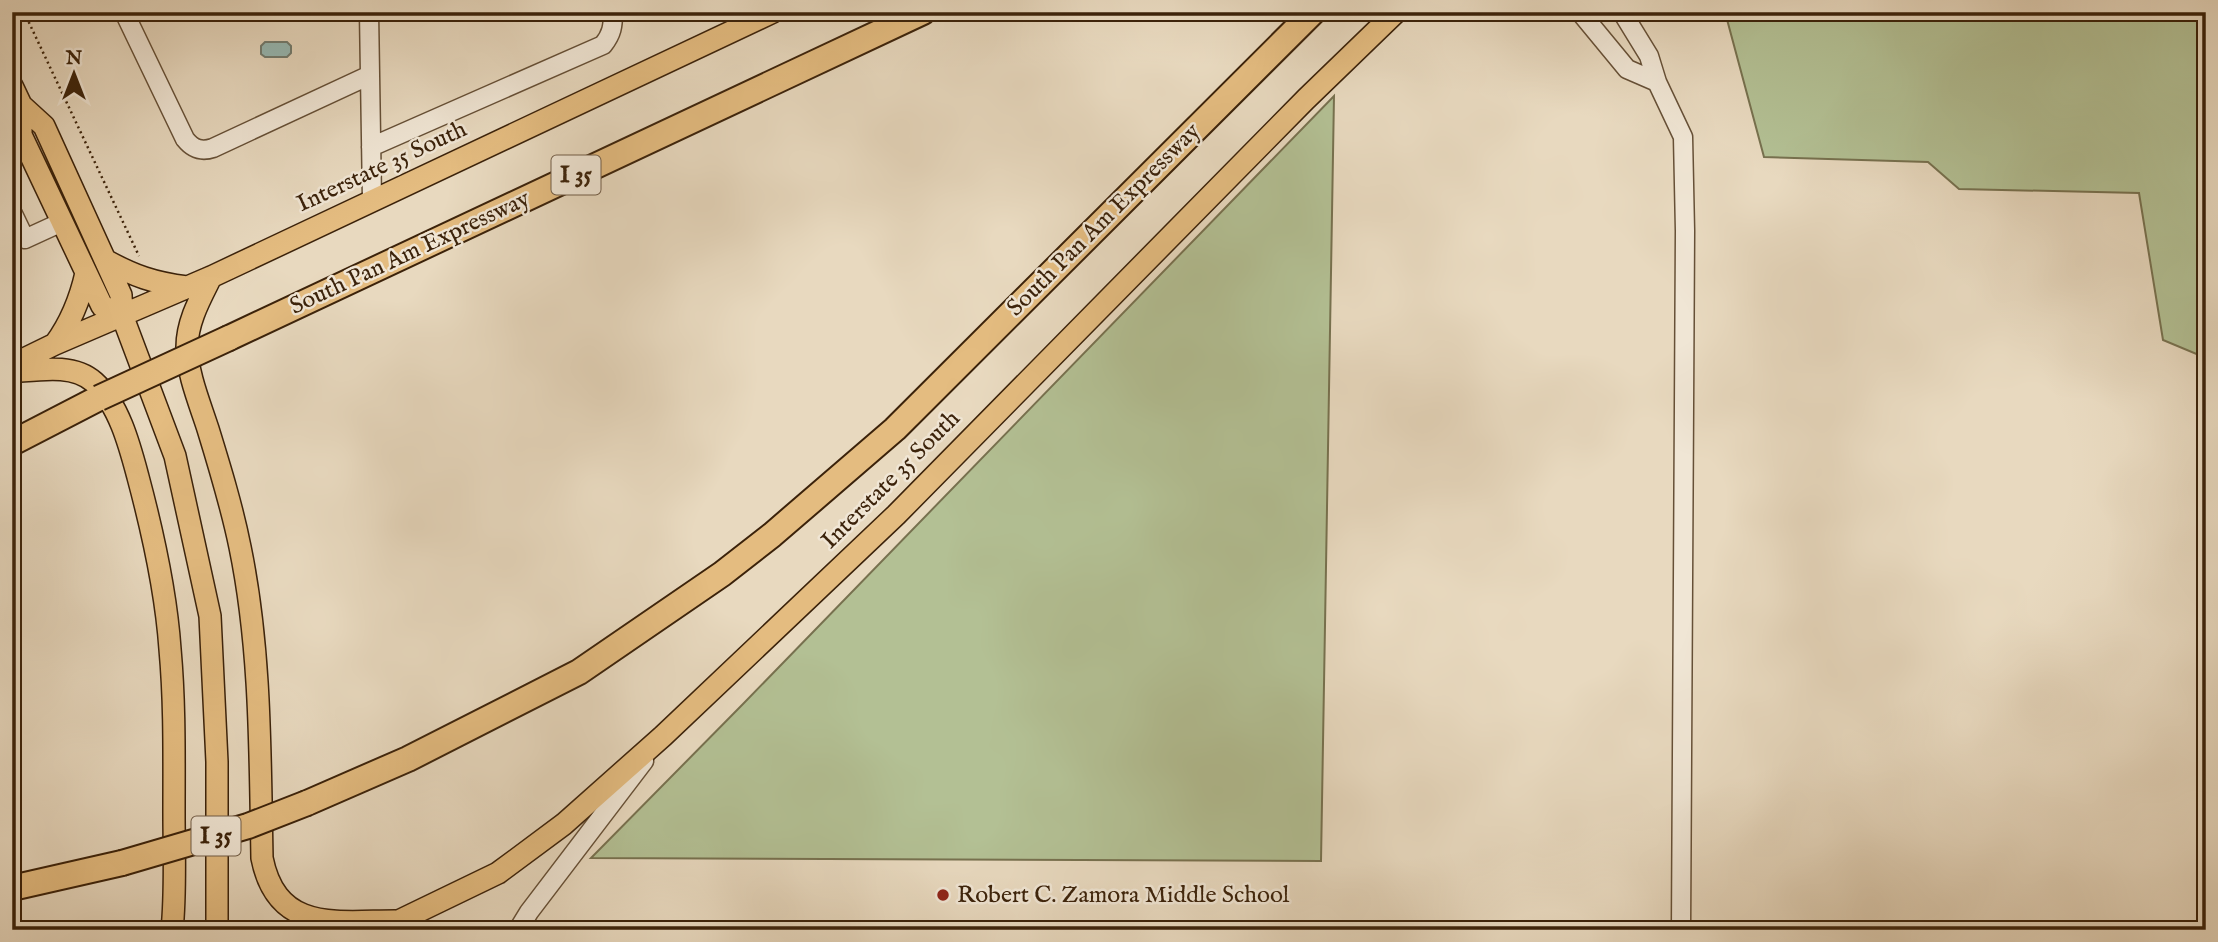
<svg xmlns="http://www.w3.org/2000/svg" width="2218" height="942" viewBox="0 0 2218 942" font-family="'IM FELL English',serif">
  <rect width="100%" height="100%" fill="#e8d9bf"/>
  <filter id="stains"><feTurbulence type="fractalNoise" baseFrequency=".00286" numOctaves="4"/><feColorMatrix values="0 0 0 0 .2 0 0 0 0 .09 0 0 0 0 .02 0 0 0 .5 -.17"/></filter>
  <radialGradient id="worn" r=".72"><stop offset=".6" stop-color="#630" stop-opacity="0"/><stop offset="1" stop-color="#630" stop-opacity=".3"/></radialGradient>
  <!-- green -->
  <path fill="#b3c094" stroke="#77714f" stroke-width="2" d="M1725,12H2206V358L2163,340L2139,193L1959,189L1928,162L1764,157Z
    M1334,96L1321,861L591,858L743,704Z"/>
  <!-- water -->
  <path fill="#97bab5" stroke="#727d71" stroke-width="2" d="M265,42H287L291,46V53L287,57H265L261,54V46Z"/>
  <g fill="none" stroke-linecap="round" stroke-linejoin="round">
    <!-- minor casing -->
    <g stroke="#665037" stroke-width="21">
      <path id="minor" d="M124,12L185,139C193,149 201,152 213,148L370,75
        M369,12L372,200
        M1580,12L1627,69L1657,82
        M1622,12L1649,56L1657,82L1683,137L1685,231L1681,930
        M371,147L603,45C612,34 613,26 613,12
        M12,212L25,239L62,222
        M518,930L529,912L644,761"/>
    </g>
    <!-- major casing -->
    <g stroke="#3b220a" stroke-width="24">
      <path id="major" d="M12,86L21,105L44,126L121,295L122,315L175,456L210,616L217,762V930
        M21,105V135L102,306L122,315
        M105,260C134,276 154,283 187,287
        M211,277C200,299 187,322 187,347C187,373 200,404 208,429C220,468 232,507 240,547C261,649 260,754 262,858C277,933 336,921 395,921
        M55,344C71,322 80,300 86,273
        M12,365L55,344L211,277L773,12
        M12,372C38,370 73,363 94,382C119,404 130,447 138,477C153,533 166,591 170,649C175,704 174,758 174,813C174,852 176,891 172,930
        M380,930L498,873L564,824L663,736L896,515L1306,99L1396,12"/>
    </g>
    <!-- highway casing -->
    <g stroke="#3b220a" stroke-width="28">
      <path id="highway" d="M229,338L923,12
        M12,443L99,398
        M307,803L408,759L579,672L722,574L772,535L895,429L1313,12
        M12,888L122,863"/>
    </g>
    <!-- path -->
    <path stroke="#3b220a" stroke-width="2.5" stroke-dasharray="2 3.5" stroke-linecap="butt" d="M24,12L139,256"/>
    <!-- minor -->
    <use href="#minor" stroke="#f0e6d5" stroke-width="18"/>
    <!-- major -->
    <use href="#major" stroke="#e4bc80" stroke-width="21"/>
    <!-- highway -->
    <use href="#highway" stroke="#e4bc80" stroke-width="24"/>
    <!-- highway-bridge casing -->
    <g stroke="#3b220a" stroke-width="28" stroke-linecap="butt">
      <path id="highway-bridge" d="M99,398L229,338
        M122,863L248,826L307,803"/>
    </g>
    <!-- highway-bridge -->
    <use href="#highway-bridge" stroke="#e4bc80" stroke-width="24"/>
  </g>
  <!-- markers -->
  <circle fill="#8f2418" stroke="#f0e6d5" stroke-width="2.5" cx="943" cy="895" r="7"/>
  <g text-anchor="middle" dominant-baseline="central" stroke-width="5" stroke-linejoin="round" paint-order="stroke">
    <!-- shield labels -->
    <g fill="#f0e6d5" stroke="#715d47" stroke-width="2">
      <rect x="551.5" y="155.5" width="49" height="39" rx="5"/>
      <rect x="191.5" y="816.5" width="49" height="39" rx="5"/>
    </g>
    <g font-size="23" font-weight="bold" fill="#3b220a">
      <text x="576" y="175">I 35</text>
      <text x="216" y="836">I 35</text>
    </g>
    <!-- street labels -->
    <g font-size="24" fill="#3b220a" stroke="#f0e6d5">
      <text transform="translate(382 167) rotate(-25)">Interstate 35 South</text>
      <text transform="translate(1104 220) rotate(-45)">South Pan Am Expressway</text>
      <text transform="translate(410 253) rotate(-25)">South Pan Am Expressway</text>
      <text transform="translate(891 480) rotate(-45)">Interstate 35 South</text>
    </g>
    <!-- poi labels -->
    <g font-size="24" fill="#3b220a" stroke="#f0e6d5" text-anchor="start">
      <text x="957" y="895">Robert C. Zamora Middle School</text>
    </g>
  </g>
  <!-- margin -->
  <rect width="2218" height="942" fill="none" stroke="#e8d9bf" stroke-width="42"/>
  <rect x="14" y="14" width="2190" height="914" fill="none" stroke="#3b220a" stroke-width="3.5"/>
  <rect x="21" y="21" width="2176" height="900" fill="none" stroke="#3b220a" stroke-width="2"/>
  <!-- north arrow -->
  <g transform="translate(74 74)" stroke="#f0e6d5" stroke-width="5" paint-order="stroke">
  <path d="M0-5L12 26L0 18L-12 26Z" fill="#3b220a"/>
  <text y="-10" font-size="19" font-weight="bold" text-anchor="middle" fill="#3b220a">N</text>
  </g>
  <rect width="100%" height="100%" filter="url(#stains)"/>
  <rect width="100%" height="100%" fill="url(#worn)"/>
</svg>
